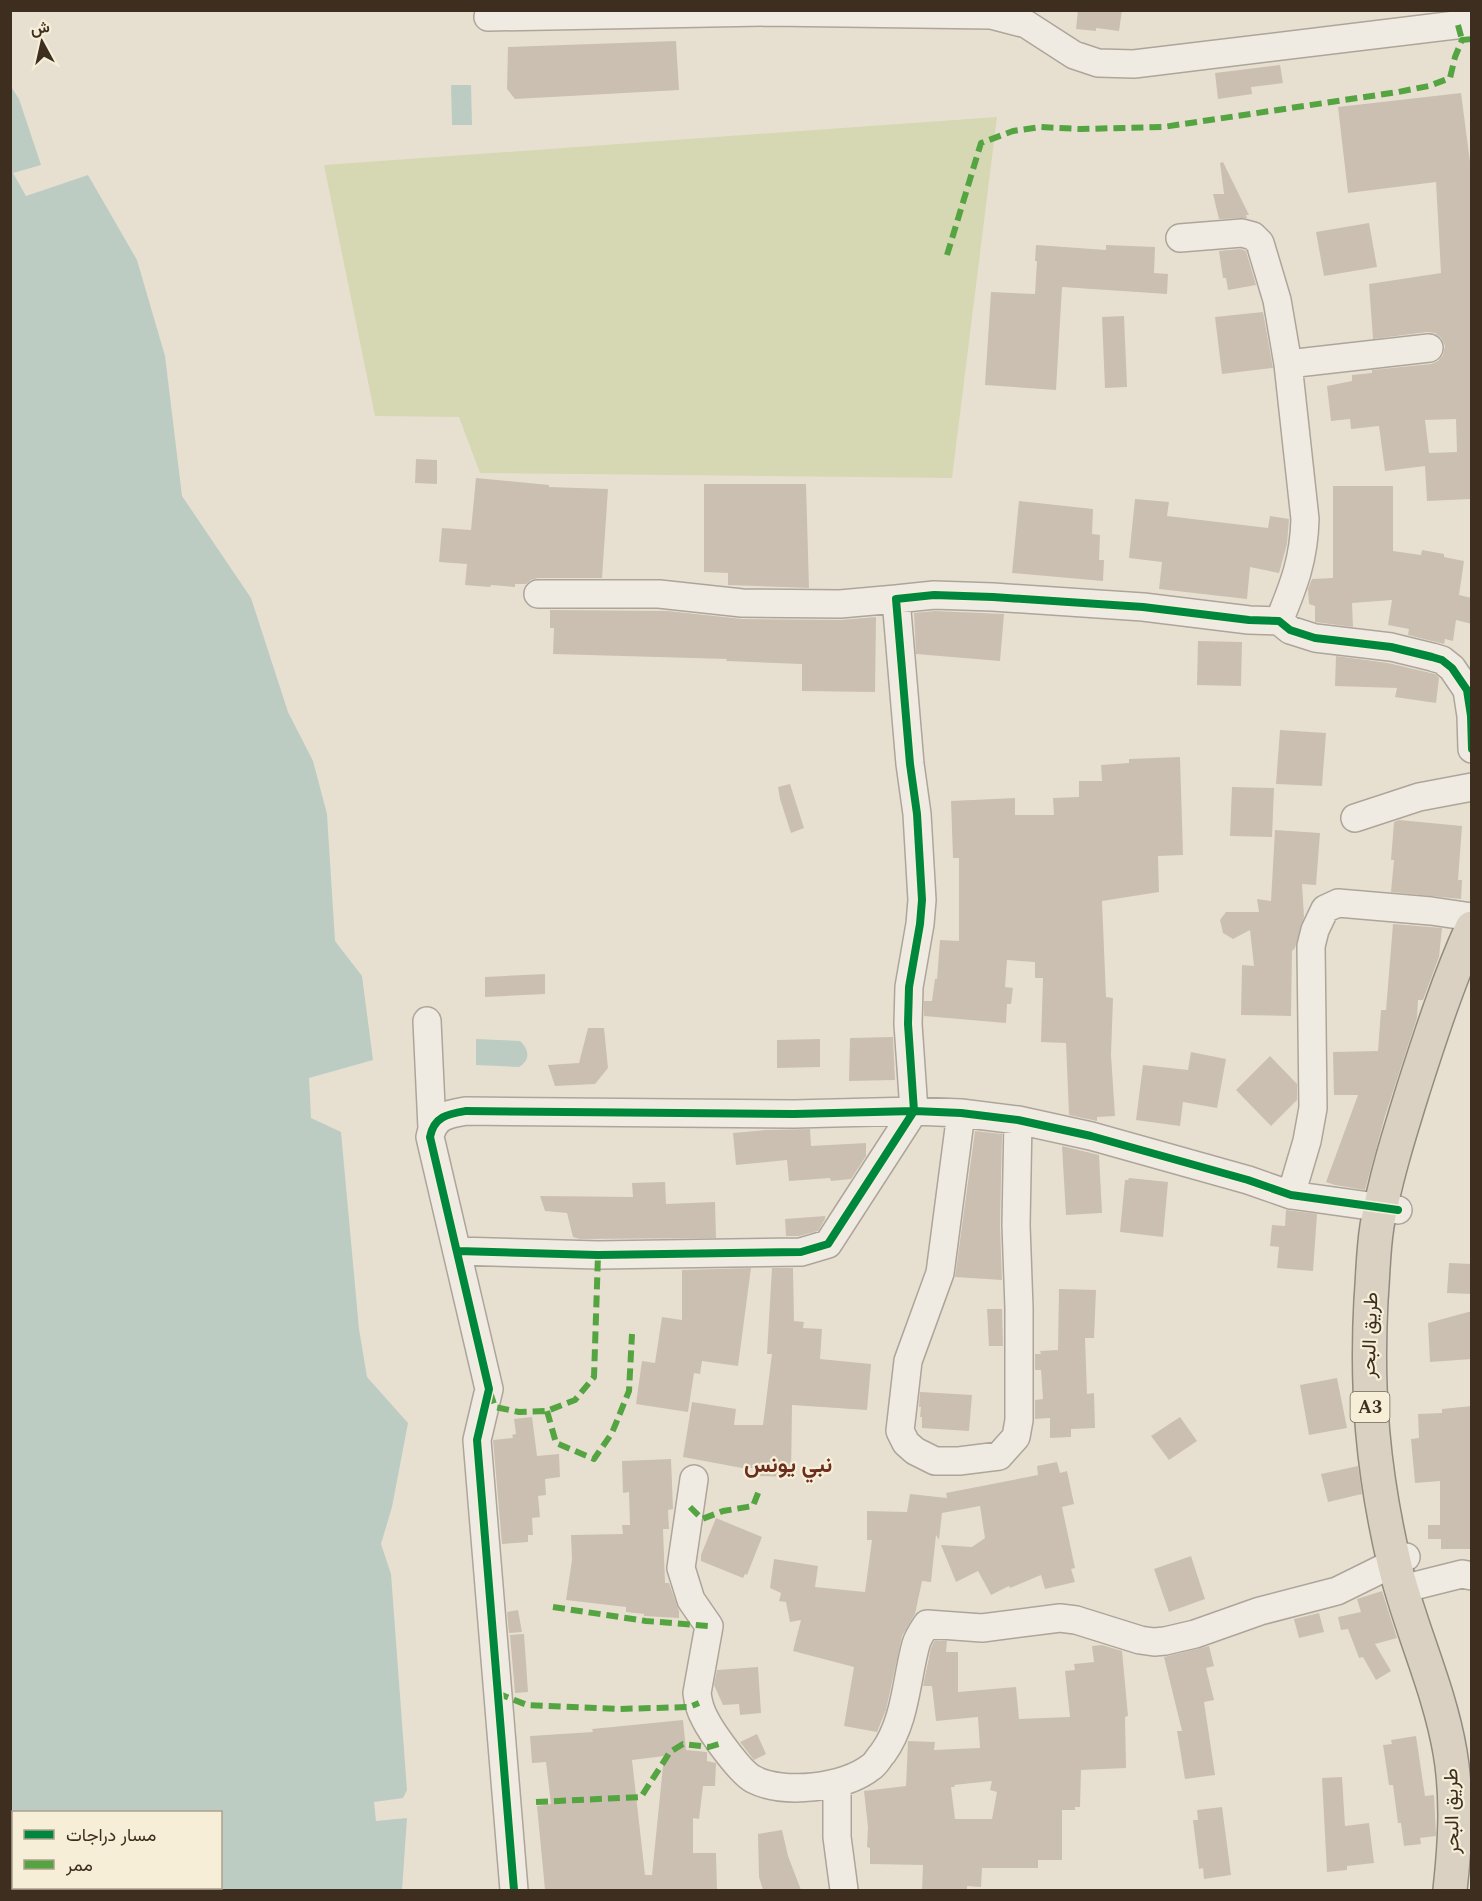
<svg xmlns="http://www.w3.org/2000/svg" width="1482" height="1901" viewBox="0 0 1482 1901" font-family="Spectral,Vazirmatn,serif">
  <rect width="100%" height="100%" fill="#e7e0d1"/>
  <!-- green -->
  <path fill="#d6d7b3" d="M997,117L952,478L480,473L459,417L375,416L324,165Z"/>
  <!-- water -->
  <path fill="#bcccc2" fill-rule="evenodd" d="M10,85L19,99L41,165L13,173L26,196L88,175L137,260L165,356L182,496L251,598L288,712L313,761L327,814L335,941L362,976L373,1060L309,1078L311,1118L341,1132L359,1329L367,1377L408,1423L392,1507L381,1544L391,1574L407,1790L403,1798L374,1802L376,1821L407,1818L402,1890H11ZM14,1812H220V1888H14Z
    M451,85H471L472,125H452Z
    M476,1039L520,1041C529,1049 531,1060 519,1067L476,1065Z"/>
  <!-- building -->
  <path fill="#cbbfb2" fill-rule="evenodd" d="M1078,10H1122L1119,31L1096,28V31L1076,29Z
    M676,41L679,90L515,99L507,89L508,47Z
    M1280,65L1283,83L1251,87L1252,94L1218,99L1215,73Z
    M1461,93L1472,177V499L1427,501L1425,466L1385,471L1379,426L1351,429L1350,419L1331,421L1327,386L1352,381V375L1372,373V370L1431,364L1438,361L1443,355L1445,346L1441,338L1435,333L1427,332L1373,339L1369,284L1441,273L1436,182L1348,193L1338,107ZM1456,419L1457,452L1429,453L1425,420Z
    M1223,162L1249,215H1246L1247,218L1219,219L1213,194H1224L1220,163Z
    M1369,223L1377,267L1324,276L1316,232Z
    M1036,245L1106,250V245L1155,247L1154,273L1168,274L1167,294L1062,287L1056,390L985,385L991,292L1035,294L1037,261H1035Z
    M1241,249L1246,251L1256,285L1228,290L1226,278H1223L1219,251Z
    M1263,312L1273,368L1222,374L1215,317Z
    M1124,316L1127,387L1105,388L1102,317Z
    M416,459L437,460V484L415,483Z
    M476,478L549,485V487L608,489L602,578H538L531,580L526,584H515V587L491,585L490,587L465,585L467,564L439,562L442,528L471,530Z
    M704,484H806L809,588L728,585V573L704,572Z
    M1333,486H1393V551L1421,555L1422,550L1444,554V557L1464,561L1459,595L1472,598V624L1456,620L1453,641L1445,639L1444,644L1408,635L1409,629L1388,625L1392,600L1352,603L1353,627L1315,622V606L1309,604L1308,589L1312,579L1333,578Z
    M1135,499L1169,502L1167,516L1268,528L1270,516L1289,519L1287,544L1279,573L1250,567L1247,599L1159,589L1162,562L1129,558Z
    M1019,501L1093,509L1092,534L1100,535L1099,560H1104L1103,581L1012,573Z
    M550,610L668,611L742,619L840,620L876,617L875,692L802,691V664L726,661L727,659L553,654L554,628H550Z
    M935,611L1004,614L1000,661L916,654L914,613Z
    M1198,641L1242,642L1241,686L1197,685Z
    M1336,656L1388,663L1435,674L1439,678L1436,703L1395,697L1397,688L1335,686Z
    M1280,730L1326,733L1322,786L1276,784Z
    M1180,757L1183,855L1158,856L1159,892L1102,901L1106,997L1113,998L1111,1055L1115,1116L1097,1117V1121L1069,1115L1066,1043L1041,1042L1043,978H1035V962L1007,960L1005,987L1013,988L1011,1004H1007L1006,1023L924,1016V1001H932L935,979H937L940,940L959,941V858H953L951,801L1015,798V815H1054L1053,798L1079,797V781H1102L1101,765L1129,763V759Z
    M790,784L804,828L791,833L780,799L778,787Z
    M1232,787L1274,788L1272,837L1230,836Z
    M1399,820L1462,826L1458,880H1462L1461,899L1391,892L1394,860H1391L1394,822Z
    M1275,830L1320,833L1316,885L1302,884L1304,917L1295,948L1292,951L1291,1016L1241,1015L1242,965L1254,966L1250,930L1233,939L1223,933L1220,920L1226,912H1259L1257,899L1271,901Z
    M1393,924L1442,928L1439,957L1423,1000H1418L1417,1018L1385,1116L1365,1190L1335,1185L1326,1182L1358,1095H1334L1333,1052L1378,1051L1381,1010H1386Z
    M545,974V994L485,997V977Z
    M588,1028H604L608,1068L595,1084L555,1086L548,1065L579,1063Z
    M893,1037L895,1080L849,1081L850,1038Z
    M820,1039V1067L777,1068V1040Z
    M1191,1052L1226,1059L1217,1108L1183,1102L1180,1126L1136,1120L1143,1065L1188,1070Z
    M1270,1056L1297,1084V1100L1271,1126L1236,1090Z
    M810,1129L811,1146L866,1143V1156L851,1179L831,1181L830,1178L789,1181L787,1160L736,1165L733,1133L766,1130Z
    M975,1131L1002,1134L1000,1226L1002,1280L955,1277Z
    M1062,1146L1099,1155L1102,1213L1066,1215Z
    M1129,1178L1168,1182L1163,1237L1120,1232L1125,1180H1128Z
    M665,1182L666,1204L715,1202L716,1238L580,1239L573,1237L567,1213L545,1211L540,1196L633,1197L632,1183Z
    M1286,1210L1317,1214L1313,1271L1277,1268L1279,1247L1270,1246L1272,1225L1285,1226Z
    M825,1216V1219L818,1231L799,1236H786L785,1219Z
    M1449,1263L1472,1264V1294L1447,1293Z
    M751,1268L738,1366L702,1361L700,1374L694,1373L688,1412L636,1404L642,1361L655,1363L662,1317L682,1320V1270Z
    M772,1268H793L794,1321L804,1322L803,1328L822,1329L820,1359L871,1364L867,1410L792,1405L791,1477L760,1476V1468H742L683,1457L692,1402L736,1409L734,1425H763L772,1354H767Z
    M1059,1289L1096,1290L1094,1338H1085L1087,1394L1094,1393L1095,1428L1071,1429V1437L1050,1438V1418L1035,1419V1400L1043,1399L1041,1370H1035V1354H1041L1040,1351L1058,1350Z
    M987,1309H1002L1003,1346H989Z
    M1472,1311V1359L1430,1362L1428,1323Z
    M1337,1378L1347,1428L1309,1435L1300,1385Z
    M920,1392L972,1395L969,1431L922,1428V1417H920L921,1407H919Z
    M1472,1406L1471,1549H1441V1539H1428V1525H1440V1481L1415,1483L1411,1439L1419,1438L1418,1414L1442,1413V1409Z
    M532,1417L537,1456L559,1454L560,1477L545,1479L546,1495L538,1496L540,1517L532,1518L533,1535H528V1542L502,1544L493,1440L513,1438L512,1435L516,1434L514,1419Z
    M1180,1417L1197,1441L1169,1460L1151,1436Z
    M671,1459L673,1509L668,1510L669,1529H663L665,1583H669L679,1611V1618L644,1616V1614L626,1612V1607L566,1600L572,1560L571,1535L623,1534L622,1525H630L629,1492L623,1493L622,1461Z
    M1057,1462L1060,1473L1067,1471L1074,1504L1062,1507L1075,1568L1071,1569L1075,1582L1045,1589L1041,1575L1010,1588L1009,1586L991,1595L978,1571L956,1582L941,1545L972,1547L985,1538L980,1506L942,1513L939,1540L936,1535L931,1582L922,1581L915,1614L902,1636L886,1710L877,1732L844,1726L854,1667L793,1651L801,1620L790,1622L786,1602L779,1601L781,1593L770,1588L774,1559L818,1566L815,1587L865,1592L872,1540H867V1511L907,1512L910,1494L947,1498L946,1493L1038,1475L1037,1466Z
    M1358,1466L1362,1494L1328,1502L1321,1474Z
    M716,1518L762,1537L747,1575L745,1574L743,1578L701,1561V1555Z
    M1191,1556L1205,1599L1169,1612L1154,1569Z
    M1382,1591L1397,1638L1375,1644L1391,1671L1376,1680L1363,1657L1359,1658L1348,1629L1341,1630L1338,1617L1361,1612L1357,1599Z
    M518,1610L522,1632L509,1633L507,1612Z
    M1319,1613L1324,1632L1299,1638L1294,1619Z
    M524,1634L528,1692L515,1693L510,1635Z
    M935,1640L947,1641L946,1652H958V1692L1016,1687L1019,1719L1070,1717L1065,1671L1075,1670L1074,1664L1094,1662L1092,1646L1102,1645L1122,1651L1128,1716L1125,1717L1126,1768L1081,1770L1080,1807H1075V1810H1062V1860H1038V1868H982L981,1887L967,1886V1890H922L923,1865L870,1864V1848L867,1847L868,1827L864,1791L906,1786L908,1741L935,1742L934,1750L980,1748L978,1717L936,1721L932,1686H923L931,1648ZM992,1781L990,1790L997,1792L992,1819H955L951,1787H955L954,1785Z
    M1209,1646L1214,1666L1206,1668L1214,1700L1204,1702L1215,1775L1185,1779L1177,1731H1182L1164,1657Z
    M758,1667L761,1713L740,1715L739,1704L723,1705L714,1685L717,1670Z
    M683,1720L686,1750L707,1752V1761L716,1763L715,1786H703L699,1819L693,1818V1853H716L717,1890H545L537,1806L551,1804L546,1762L532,1763L530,1736L593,1732L592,1729ZM664,1756L652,1875H645L632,1760Z
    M757,1734L766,1754L754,1760L740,1742Z
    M1416,1736L1425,1796L1434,1795L1436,1836L1420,1838L1421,1844L1404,1846L1401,1823H1398L1393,1785H1389L1383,1745L1392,1744L1391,1740Z
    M1342,1777L1345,1826L1369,1823L1374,1863L1347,1866V1870L1327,1872L1322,1778Z
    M1222,1807L1231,1875L1204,1879L1203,1868L1199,1869L1193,1820H1198L1197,1810Z
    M782,1830L788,1856L801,1890H763L759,1877L758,1834Z"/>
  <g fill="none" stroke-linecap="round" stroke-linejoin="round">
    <!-- minor casing -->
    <g stroke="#ada599" stroke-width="30">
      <path id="minor" d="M488,17L770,12L991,15L1026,24L1074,55L1098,63L1134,64L1472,23
        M1180,238L1242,233L1253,236L1260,243L1277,300L1288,364L1305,519C1304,559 1294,585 1279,621
        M1288,364L1429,348
        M538,594H659L742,603L840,604L896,599
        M1355,818L1419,797L1472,787
        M427,1021L432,1128
        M961,1113L940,1273L908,1361L900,1431L906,1443L915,1451L935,1461H959L999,1456L1016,1437L1019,1420V1308L1016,1225L1018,1120
        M1291,1195L1307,1141L1313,1108L1311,946L1315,930L1325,909L1338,903L1431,911L1472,917
        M458,1251L598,1255L801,1252L828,1244L914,1111L908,1024L909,987L920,924L922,900L917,814L910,764L896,599L934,595L993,597L1143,607L1249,620L1279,621L1290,630L1315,638L1391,647L1432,657L1442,660L1452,668L1467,690L1471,716L1472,749
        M694,1479L681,1568L691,1600L709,1626L697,1693C698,1702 700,1710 705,1719C712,1733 740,1772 753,1779C783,1795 845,1788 871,1767C876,1764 879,1757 883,1753C906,1721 906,1680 916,1644C918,1637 923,1630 927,1624L982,1628L1060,1618L1076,1620L1140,1640L1154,1642L1165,1641L1195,1634L1260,1611L1337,1591L1406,1557
        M1402,1589L1462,1574L1472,1576
        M837,1784V1837L844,1890
        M514,1890L477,1440L489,1389L430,1137C434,1116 448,1114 466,1111L794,1114L914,1111L961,1113L1018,1120L1091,1136L1248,1180L1291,1195L1398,1210"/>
    </g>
    <!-- highway casing -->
    <g stroke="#928b80" stroke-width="36">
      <path id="highway" d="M1450,1890C1455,1845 1458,1798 1450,1752C1439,1687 1409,1626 1394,1562C1373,1472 1366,1393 1371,1300C1373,1276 1373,1251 1377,1226C1385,1179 1400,1132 1414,1087C1431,1034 1449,979 1472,928"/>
    </g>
    <!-- minor -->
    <use href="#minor" stroke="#efebe3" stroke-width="27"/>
    <!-- highway -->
    <use href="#highway" stroke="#dad1c2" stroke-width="33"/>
    <!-- quiet -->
    <path stroke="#54a441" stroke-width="6" stroke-dasharray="12 6" stroke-linecap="butt" d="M1458,25L1462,40
      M947,255L981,143L1013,131L1040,127L1080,129L1163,127L1398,92L1429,86L1450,78L1455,57L1462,40L1472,39
      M490,1392L495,1407L519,1412L547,1411L575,1400L594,1377L598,1255
      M547,1411L556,1443L594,1459L612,1433L629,1391L632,1334
      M690,1507L702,1519L723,1511L753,1506L760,1488
      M553,1607L646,1621L709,1626
      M497,1693L527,1705L619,1709L689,1707L699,1703
      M536,1802L641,1797L670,1752L683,1744L709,1747L722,1743"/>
    <!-- cycleway casing -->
    <g stroke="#f7eed8" stroke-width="11">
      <path id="cycleway" d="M458,1251L598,1255L801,1252L828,1244L914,1111L908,1024L909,987L920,924L922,900L917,814L910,764L896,599L934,595L993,597L1143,607L1249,620L1279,621L1290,630L1315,638L1391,647L1432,657L1442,660L1452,668L1467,690L1471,716L1472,749
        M514,1890L477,1440L489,1389L430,1137C434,1116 448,1114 466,1111L794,1114L914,1111L961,1113L1018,1120L1091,1136L1248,1180L1291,1195L1398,1210"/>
    </g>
    <!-- cycleway -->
    <use href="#cycleway" stroke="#00873e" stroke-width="8"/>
  </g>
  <g text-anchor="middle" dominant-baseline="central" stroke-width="4.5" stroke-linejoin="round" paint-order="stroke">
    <!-- shield labels -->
    <rect fill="#f7eed8" stroke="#756857" stroke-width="1.5" x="1350.5" y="1392" width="39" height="30" rx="4.5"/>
    <g font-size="18" font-weight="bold" fill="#3d2e20">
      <text x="1370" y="1407">A3</text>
    </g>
    <!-- street labels -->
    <g font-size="20" fill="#3d2e20" stroke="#f7eed8">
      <text transform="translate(1370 1335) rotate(-88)">طريق البحر</text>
      <text transform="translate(1452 1811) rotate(-91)">طريق البحر</text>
    </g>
    <!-- quarter labels -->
    <g font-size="22" font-weight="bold" fill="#6b2e1e" stroke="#f7eed8">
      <text x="788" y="1465">نبي يونس</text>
    </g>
  </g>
  <!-- border -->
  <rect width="1482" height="1901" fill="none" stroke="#3d2e20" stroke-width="24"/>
  <!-- legend -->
  <rect x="12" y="1811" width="210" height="78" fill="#f7eed8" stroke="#ada18e" stroke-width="1.5"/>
  <rect x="24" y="1830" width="30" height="9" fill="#00873e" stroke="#ada18e" stroke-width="1.5"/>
  <text x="66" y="1841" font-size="18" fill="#3d2e20">مسار دراجات</text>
  <rect x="24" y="1860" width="30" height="9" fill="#54a441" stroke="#ada18e" stroke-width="1.5"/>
  <text x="66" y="1871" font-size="18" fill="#3d2e20">ممر</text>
  <!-- north arrow -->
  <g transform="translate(42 42) rotate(352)" stroke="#f7eed8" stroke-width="4.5" paint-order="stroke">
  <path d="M0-4.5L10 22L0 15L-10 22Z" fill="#3d2e20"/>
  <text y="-9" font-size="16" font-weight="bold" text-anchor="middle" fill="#3d2e20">ش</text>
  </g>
</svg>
